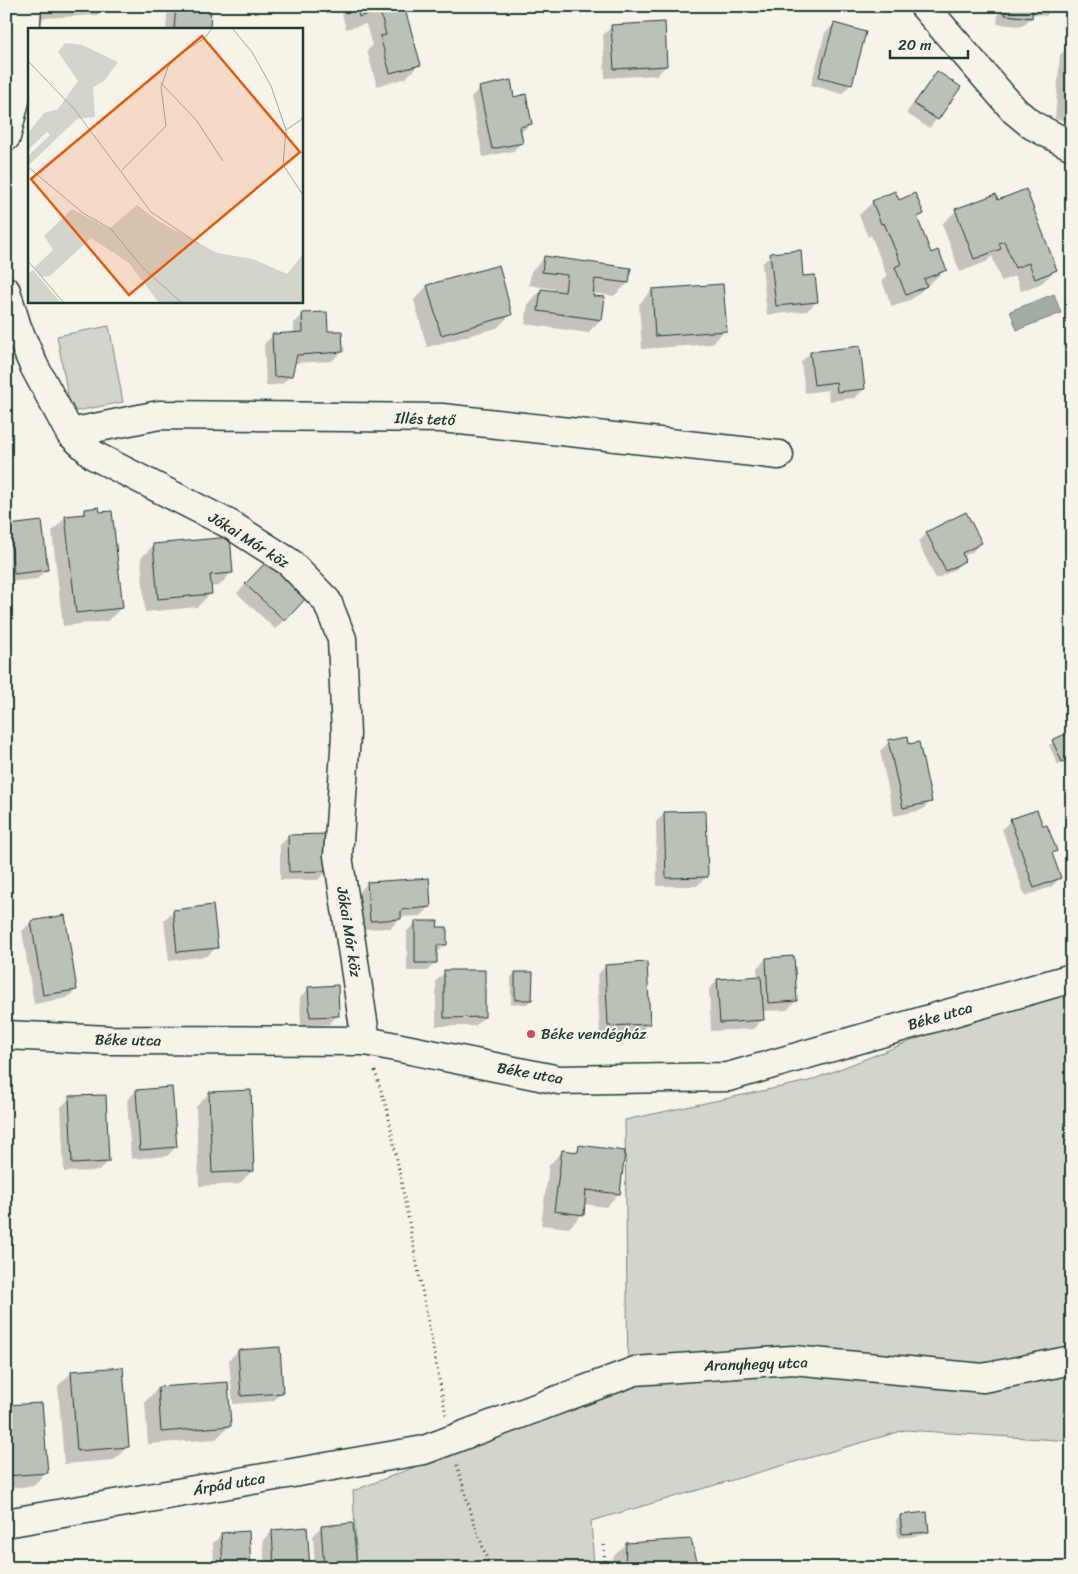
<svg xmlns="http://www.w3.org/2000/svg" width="1078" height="1574" viewBox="0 0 1078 1574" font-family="Sriracha,sans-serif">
  <rect width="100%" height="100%" fill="#f7f3e8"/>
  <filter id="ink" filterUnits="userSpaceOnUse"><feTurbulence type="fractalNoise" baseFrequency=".02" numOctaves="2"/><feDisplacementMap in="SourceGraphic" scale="10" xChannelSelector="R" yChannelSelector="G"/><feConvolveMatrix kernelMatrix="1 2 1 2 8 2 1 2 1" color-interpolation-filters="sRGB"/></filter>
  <g filter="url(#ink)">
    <!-- green -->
    <path fill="#d3d5ca" stroke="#79897f" d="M109,326L123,402L71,412L57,336Z
      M1072,978V1441L905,1430L591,1521L594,1568H357L353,1491L628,1384L625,1120L809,1081Z"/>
    <!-- water -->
    <path fill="#a4ada3" stroke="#6f8077" d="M1054,294L1061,313L1017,330L1010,311Z"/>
    <!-- shadow -->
    <path fill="#0003" d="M41,6H106L97,15L42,18Z
      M168,6H210L208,29H166Z
      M340,6H403L419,64L406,78L377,86L367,51L372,46L366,24L346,29Z
      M999,6H1054L1046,16L1031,14V18L1022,26L997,24Z
      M834,24L864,33L850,85L842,94L811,85L825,33Z
      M612,26L666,66L657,75L605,78L603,35Z
      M1072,43V127H1070V121L1055,119L1060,55Z
      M937,72V119L929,128L906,113Z
      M480,88L513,98L531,124L520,133L522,142L513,151L483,157L471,97Z
      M995,196L997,202L1055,270L1042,283L1021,291L1015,276L1001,281L992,256L986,262L960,272L942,224L956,211Z
      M898,201L922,214L917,220L931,254L945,270L912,299L892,307L882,281L887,276L871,235L868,237L859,215L873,202Z
      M771,255L802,277L816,302L807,311L767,315L762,264Z
      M545,258L630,269L628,283L614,296L592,293L601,319L588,333L525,324L528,304L541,290L554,292V289L529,285L531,271Z
      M427,286L511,314L497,328L427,347L414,300Z
      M652,290L725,330L712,344L642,349L639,304Z
      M303,315L327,332L341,352L332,361L294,363L291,375L282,384L266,386L264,344L273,335L294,334V323Z
      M810,353L864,389L855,398L829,401L828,390L805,393L801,362Z
      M86,510L122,607L108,621L63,626L52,531L66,517L80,516Z
      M9,526L46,570L37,579L6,582V529Z
      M927,533L981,543L972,552L962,557L964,560L955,569L936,579L918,542Z
      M154,545L232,572L219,586L210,587V594L197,607L145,612L141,558Z
      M268,562L284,620L275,629L237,593Z
      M1072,732V759L1058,765L1049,745Z
      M889,742L908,746L931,801L922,810L894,816L880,751Z
      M665,813L706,877L697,886H657L656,822Z
      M1011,820L1042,828L1055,851L1051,855L1060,878L1051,887L1025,896L1002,829Z
      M289,836L327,871L318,880H280V845Z
      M368,883L430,907L421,916L400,917L391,928L361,929L359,892Z
      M173,911L216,948L207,956L169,961L164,920Z
      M31,922L76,990L67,998L34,1004L22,931Z
      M416,923L436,928L446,944L436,954V962L427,971H407V931Z
      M766,959L796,1001L787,1010L762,1011V1020L753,1029L711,1031L709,989L718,980L758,978L757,968Z
      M606,966L649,1023L640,1032L600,1035L597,975Z
      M445,972L484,1017L475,1026H436V981Z
      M516,973L531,1000L527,1004H511V977Z
      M309,988L338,1015L329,1024L301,1026L300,997Z
      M136,1091L176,1147L167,1156L131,1159L127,1100Z
      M209,1093L253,1170L239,1184L199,1186L196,1107Z
      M70,1098L108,1162L99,1171L64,1172L61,1107Z
      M579,1147L619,1193L606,1207L584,1204L582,1214L569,1228L541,1225L549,1165L562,1152L573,1153Z
      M238,1351L282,1392L273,1401L233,1404L229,1360Z
      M72,1372L128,1446L114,1460L64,1464L58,1386Z
      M158,1388L230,1425L216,1439L148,1444L145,1402Z
      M6,1407L46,1472L33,1486L6,1488Z
      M901,1516L927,1531L923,1535L898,1538L896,1520Z
      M321,1527L355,1568H315L313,1536Z
      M272,1531L309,1568H265L263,1540Z
      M221,1535L250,1568H214L213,1543Z
      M626,1544L698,1568H612L613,1557Z"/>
    <!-- building -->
    <path fill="#bbc1b6" stroke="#1f3d34" d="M176,6H211L210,29H174Z
      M356,6H404L421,65L390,73L380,36L386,35L380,11L359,17Z
      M1006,6H1033L1032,18L1005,15Z
      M665,22L667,66L614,69L611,25Z
      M834,23L866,32L852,85L819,77Z
      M1072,51V107L1068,106Z
      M937,71L961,87L938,120L914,104Z
      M511,80L514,97L526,94L532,124L520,127L523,143L492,149L479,87Z
      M1026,189L1057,270L1035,279L1029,263L1015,268L1004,241L999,243L1001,249L974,259L955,209L996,194L998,200Z
      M895,191L899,200L915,193L924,214L917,217L931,253L938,250L947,270L924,279L927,286L906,295L895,267L901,264L884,223L881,224L872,201Z
      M801,250L803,276L815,275L818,302L776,306L770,253Z
      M544,256L631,268L629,283L595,279L593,296L605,297L602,320L538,311L541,289L565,292L567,275L542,272Z
      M499,265L512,315L441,335L427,285Z
      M723,284L727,331L655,336L652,289Z
      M327,312L328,331H342L343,352L297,355L292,376L274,377L272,334L303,332L302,313Z
      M860,346L865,389L837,392L836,382L814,385L810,352Z
      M99,507L100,512L112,511L123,608L76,613L65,516L85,514V509Z
      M966,512L982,543L962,553L965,561L946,571L926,532Z
      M42,521L48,570L14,574L9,525Z
      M230,537L233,573L210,575L212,594L158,599L153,544Z
      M268,560L307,597L285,621L245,584Z
      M1072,731V757L1062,762L1052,740Z
      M908,736L909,744L919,742L932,802L903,808L888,740Z
      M1037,810L1043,826L1047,825L1057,851L1052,853L1061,878L1034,888L1010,819Z
      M706,811L708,877L666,878L664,812Z
      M328,834V871L289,872L288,835Z
      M429,878L431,907L401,910V919L370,921L367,882Z
      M213,905L218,948L177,952L173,910Z
      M65,915L77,990L43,995L31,921Z
      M415,921H438L437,927H447V945H437V963H415Z
      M794,956L797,1001L768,1003L766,958Z
      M647,962L650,1024L608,1026L605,965Z
      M444,970H485V1017L444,1018Z
      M515,972H533L532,1000H515Z
      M761,976L764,1020L720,1023L717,979Z
      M338,985L339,1016L310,1017L308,987Z
      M172,1087L177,1147L140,1150L136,1090Z
      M251,1090L254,1171L212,1173L209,1092Z
      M106,1095L109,1162L72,1164L69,1096Z
      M579,1145L625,1151L620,1194L586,1190L584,1215L554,1211L562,1150L578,1152Z
      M280,1347L283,1393L241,1396L238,1350Z
      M123,1367L129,1447L77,1451L71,1371Z
      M228,1382L231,1426L161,1432L158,1387Z
      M42,1403L48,1473L6,1476V1405Z
      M927,1512L929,1532L902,1534L900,1515Z
      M353,1523L357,1568H324L321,1526Z
      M307,1527L310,1568H274L272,1530Z
      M249,1531L251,1568H223L221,1533Z
      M691,1539L699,1568H625L626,1543Z"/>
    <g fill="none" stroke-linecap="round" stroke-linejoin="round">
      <!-- minor casing -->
      <g stroke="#1f3d34" stroke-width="31">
        <path id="minor" d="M924,6L1015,111L1032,125L1072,146
          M6,137L23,69L27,6
          M6,291L17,327L34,366L70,433L95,456L231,525L289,562L327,601L342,639L346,735L338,856L366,1041
          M70,433L159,415L442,418L779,455
          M6,1035L109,1040L366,1041L559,1080L728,1077L1072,978
          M6,1523L424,1450L635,1371L793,1360L983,1378L1072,1360"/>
      </g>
      <!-- path -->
      <path stroke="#1f3d34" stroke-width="3" stroke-dasharray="1 4" stroke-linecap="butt" d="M375,1071L388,1113L446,1415
        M457,1465L470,1510L490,1568
        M604,1545L605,1568"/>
      <!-- minor -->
      <use href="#minor" stroke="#f7f3e8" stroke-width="28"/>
    </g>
  </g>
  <!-- markers -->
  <circle fill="#d1495b" stroke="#f7f3e8" stroke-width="2" cx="531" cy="1034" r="5"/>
  <g text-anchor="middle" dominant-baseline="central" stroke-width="4" stroke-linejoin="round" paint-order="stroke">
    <!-- street labels -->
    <g font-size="15" fill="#1f3d34" stroke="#f7f3e8">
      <text transform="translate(425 419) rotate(2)">Illés tető</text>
      <text transform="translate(249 540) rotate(32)">Jókai Mór köz</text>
      <text transform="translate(349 932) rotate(81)">Jókai Mór köz</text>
      <text transform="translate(940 1016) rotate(-16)">Béke utca</text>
      <text transform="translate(128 1040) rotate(1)">Béke utca</text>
      <text transform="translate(530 1073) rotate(10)">Béke utca</text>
      <text transform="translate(756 1364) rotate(-2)">Aranyhegy utca</text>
      <text transform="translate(229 1484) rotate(-10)">Árpád utca</text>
    </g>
    <!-- poi labels -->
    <g font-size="15" fill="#1f3d34" stroke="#f7f3e8" text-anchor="start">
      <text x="541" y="1034">Béke vendégház</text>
    </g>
  </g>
  <!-- overview -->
  <g transform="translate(28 28)">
    <rect width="275" height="275" fill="#f7f3e8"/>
    <path d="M37,15L54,17L90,34L76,53L65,59L67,89L49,91L1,137L0,128L22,107L19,104L0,122V105L16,85L30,81L50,53L30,24ZM109,177L130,193L189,225L225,231L259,246L275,226V275H131L101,235L63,210L22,248L14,249L6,240L25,222L16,208L44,181L81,201ZM5,242L33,275H0V246Z" fill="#d3d5ca"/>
    <path fill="none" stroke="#a1aaa0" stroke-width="1" d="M204,0L224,24L243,58L258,102L255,137L275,167M0,33L47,82L123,184L171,216M133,55L169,93L195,133M258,102L273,92L275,87M0,139L55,185L83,201L114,239L154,275M94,142L138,98L133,59L140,39L148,29L177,10L184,0M0,233L36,275"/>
    <path fill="#e8590c" fill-opacity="0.15" stroke="#e8590c" stroke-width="2.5" d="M174,8L272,124L101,267L3,151Z"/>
    <rect width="275" height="275" fill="none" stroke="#1f3d34" stroke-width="2.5"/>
  </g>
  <!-- margin -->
  <rect width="1078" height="1574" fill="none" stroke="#f7f3e8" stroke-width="25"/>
  <rect x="12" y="12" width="1053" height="1549" fill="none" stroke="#1f3d34" stroke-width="2" filter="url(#ink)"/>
  <!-- scale -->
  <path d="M890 50v8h78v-8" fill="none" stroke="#1f3d34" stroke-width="2.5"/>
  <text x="898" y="50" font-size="15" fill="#1f3d34" stroke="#f7f3e8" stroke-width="4" paint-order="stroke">20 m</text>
</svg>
